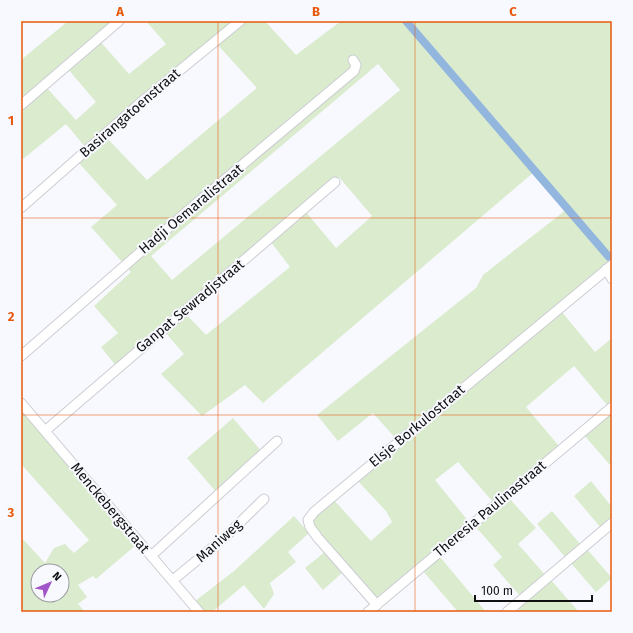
<svg xmlns="http://www.w3.org/2000/svg" width="633" height="633" viewBox="0 0 633 633" font-family="'Fira Sans',sans-serif">
  <rect width="100%" height="100%" fill="#f8f9fe"/>
  <!-- green -->
  <path fill="#daebce" fill-rule="evenodd" d="M68,21H116L21,102V60Z
    M146,21H238L86,148L66,124L23,159L21,156V108L46,87L76,120L96,102L67,68L99,40L129,74L166,44Z
    M243,21H265L296,55L341,21H612V262L397,440L373,413L338,441L317,415L476,288L483,275L567,209L534,172L263,403L245,385L202,416L161,374L184,354L164,331L185,313L206,335L290,267L270,241L305,211L336,248L372,216L339,177L229,268L116,366L101,347L118,333L94,306L131,272L91,227L117,205L78,162L106,137L147,180L257,88L216,43ZM378,64L400,90L172,280L151,256Z
    M561,311L595,352L612,338V403L608,406L574,366L526,407L559,446L493,502L458,462L435,480L469,522L375,599L317,534L311,520L333,499L371,541L392,522L386,511L356,479Z
    M21,409L136,545L96,579L93,576L78,585L87,597L78,604L85,612H21V537L45,563L54,548L65,544L74,553L89,540L21,464ZM38,571H62V595H38Z
    M612,411V464L610,465L584,435Z
    M233,418L262,452L217,493L187,458Z
    M591,481L612,507V518L601,528L574,496Z
    M509,498L536,528L518,544L546,576L521,597L493,565L502,557L475,526Z
    M552,511L581,545L566,558L537,524Z
    M294,516L309,533L288,552L296,562L270,583L274,594L264,609L244,585L212,612H202L194,602L234,571Z
    M586,548L612,578L596,592L570,562Z
    M326,551L344,571L323,590L305,568Z
    M440,557L486,612H458L423,571Z
    M550,579L579,612H521L517,607Z"/>
  <g fill="none" stroke-linecap="round" stroke-linejoin="round">
    <!-- canal -->
    <path stroke="#92b6de" stroke-width="8" d="M406,21L609,257"/>
    <!-- minor casing -->
    <g stroke="#cccdd3" stroke-width="11">
      <path id="minor" d="M21,105L119,21
        M21,208L140,103L240,21
        M606,269L612,279
        M21,356L198,202L354,71L356,65L353,60
        M21,403L199,612
        M45,431L335,182
        M151,556L277,441
        M173,580L224,538L264,499
        M377,605L318,538L310,527L308,520L314,512L612,265
        M368,612L612,407
        M507,612L612,523"/>
    </g>
    <!-- minor -->
    <use href="#minor" stroke="#fff" stroke-width="9"/>
  </g>
  <!-- grid -->
  <path fill="none" stroke="#e8590c" stroke-width="1" stroke-opacity="0.55" d="M218,21V612M415,21V612M21,218H612M21,415H612"/>
  <g text-anchor="middle" dominant-baseline="central" stroke-width="4" stroke-linejoin="round" paint-order="stroke">
    <!-- street labels -->
    <g font-size="14" fill="#111113" stroke="#f8f9fe">
      <text transform="translate(130 113) rotate(-41)">Basirangatoenstraat</text>
      <text transform="translate(191 209) rotate(-40)">Hadji Oemaralistraat</text>
      <text transform="translate(190 306) rotate(-40)">Ganpat Sewradjstraat</text>
      <text transform="translate(417 426) rotate(-40)">Elsje Borkulostraat</text>
      <text transform="translate(110 508) rotate(50)">Menckebergstraat</text>
      <text transform="translate(490 509) rotate(-40)">Theresia Paulinastraat</text>
      <text transform="translate(219 541) rotate(-42)">Maniweg</text>
    </g>
  </g>
  <!-- border -->
  <rect width="633" height="633" fill="none" stroke="#f8f9fe" stroke-width="44"/>
  <!-- north arrow -->
  <g transform="translate(50 583) rotate(46)"><circle r="19" fill="#f8f9fe" stroke="#9c9ca0"/>
  <path d="M0-3L7 15L0 10L-7 15Z" fill="#a155c8"/>
  <text y="-6" font-size="11" font-weight="bold" text-anchor="middle" fill="#111113">N</text>
  </g>
  <!-- scale -->
  <path d="M475 595v6h117v-6" fill="none" stroke="#111113" stroke-width="2"/>
  <text x="481" y="595" font-size="12" fill="#111113" stroke="#f8f9fe" stroke-width="3" paint-order="stroke">100 m</text>
  <rect x="22" y="22" width="589" height="589" fill="none" stroke="#e8590c" stroke-width="1.5"/>
  <g font-size="13" text-anchor="middle" font-weight="bold" fill="#e8590c">
    <text x="120" y="16">A</text>
    <text x="316" y="16">B</text>
    <text x="513" y="16">C</text>
    <text x="11" y="125">1</text>
    <text x="11" y="321">2</text>
    <text x="11" y="517">3</text>
  </g>
</svg>
